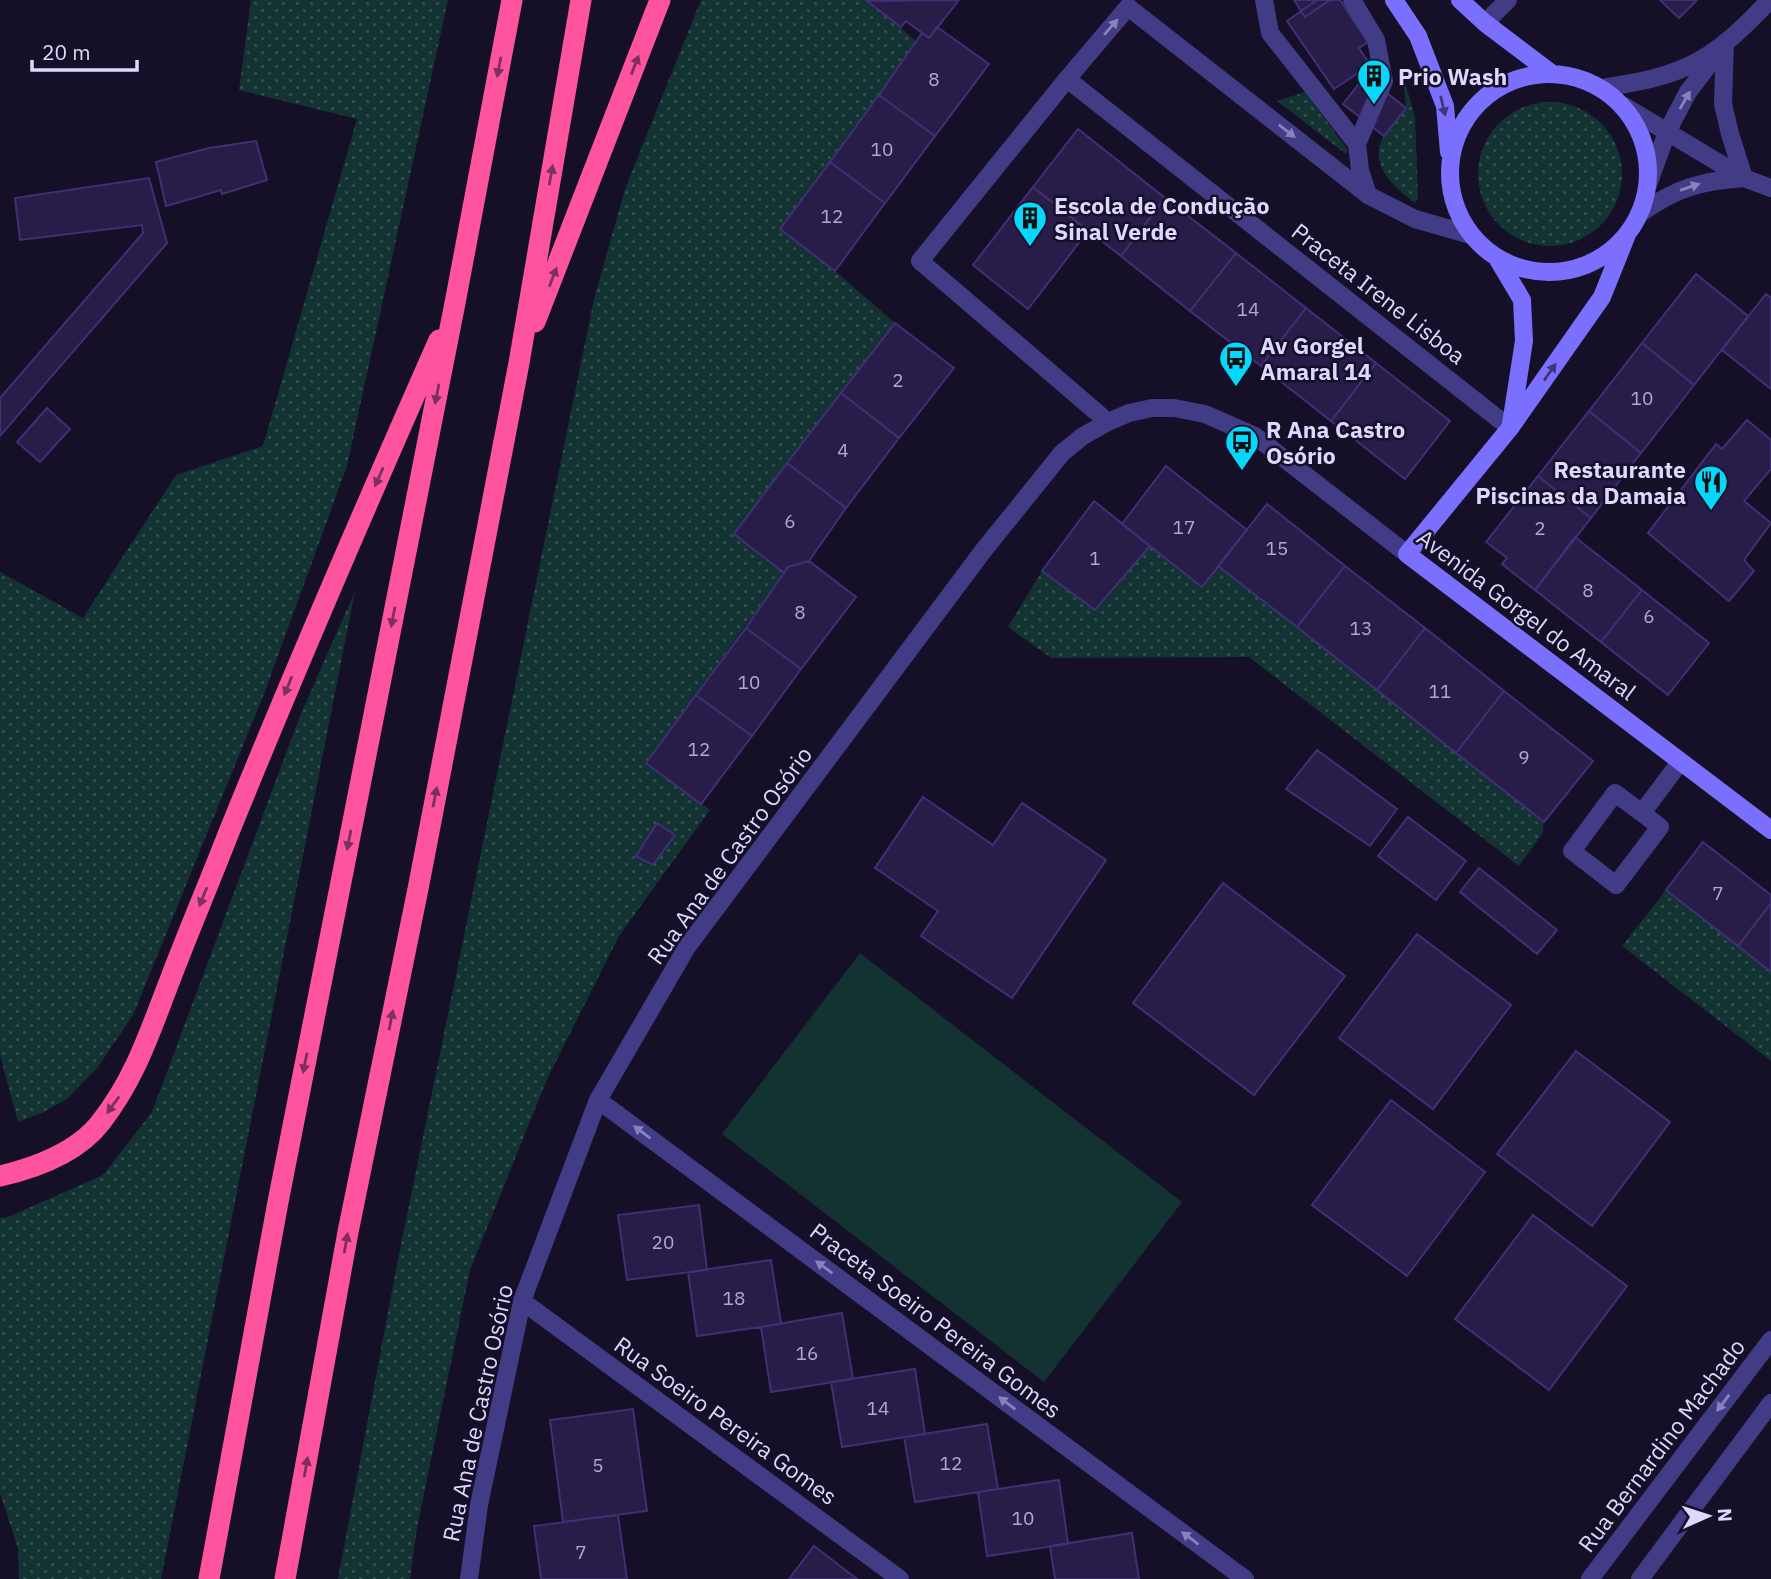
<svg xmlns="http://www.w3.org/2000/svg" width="1771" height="1579" viewBox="0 0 1771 1579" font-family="'IBM Plex Sans',sans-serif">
  <defs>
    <pattern id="grass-dots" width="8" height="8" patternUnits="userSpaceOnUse" patternTransform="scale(1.75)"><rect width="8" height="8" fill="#133232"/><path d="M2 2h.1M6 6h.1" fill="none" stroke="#354f51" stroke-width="1.8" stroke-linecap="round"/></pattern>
  </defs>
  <rect width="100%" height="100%" fill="#151028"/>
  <!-- grass -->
  <path fill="url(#grass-dots)" d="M251,0H448L347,466L264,694L133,1015L98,1067L67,1099L42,1113L18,1122L0,1055V572L83,618L176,475L263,446L357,119L239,90Z
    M701,0H868L917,42L780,229L835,271L895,323L734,533L784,573L646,762L710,810L619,936L548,1077L470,1270L417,1528L410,1579H338L398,1259L594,299L625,189Z
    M1403,75L1415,117L1418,197L1415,203C1396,189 1369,166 1382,139C1388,128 1398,118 1406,108Z
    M1305,92L1348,150L1346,154L1277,101Z
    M1478 174a72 72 0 1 1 144 0a72 72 0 1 1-144 0Z
    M1150,546L1218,566L1544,822L1542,834L1519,866L1249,657L1051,658L1008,627L1042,571L1095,610Z
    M355,591L161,1579H19L18,1548L0,1493V1218L8,1217L103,1175L152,1112L300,716Z
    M1666,890L1771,972V1061L1622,946Z"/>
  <!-- garden -->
  <path fill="#133232" d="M860,953L1182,1202L1044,1382L722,1134Z"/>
  <!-- building -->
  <path fill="#281c49" stroke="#402f75" stroke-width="2" d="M959,0L929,38L906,21L901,27L867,1Z
    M1294,0H1330L1305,17Z
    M1317,0H1340L1368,42L1359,48L1370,65L1334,89L1287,21Z
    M1660,0H1697L1679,18Z
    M937,27L989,64L935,136L879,95L922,33L929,38Z
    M1365,76L1406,108L1384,136L1343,104Z
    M879,95L935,136L885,203L830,162Z
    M1078,129L1165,198L1121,256L1033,187Z
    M256,141L267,180L222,194L221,190L166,206L156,162L209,148Z
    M830,162L885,203L835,271L780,229Z
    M149,178L167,243L0,436V398L143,233L142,225L20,240L15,198Z
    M1033,187L1088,231L1028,309L973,265Z
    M1165,198L1236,253L1190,311L1121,256Z
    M1236,253L1306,308L1261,366L1190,311Z
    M1696,274L1748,316L1694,385L1642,343Z
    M1766,294L1771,298V389L1722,350Z
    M1306,308L1376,363L1331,421L1261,366Z
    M895,323L954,368L899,438L841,393Z
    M1642,343L1694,385L1641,453L1589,411Z
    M1376,363L1450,421L1405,479L1331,421Z
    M841,393L899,438L846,508L787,463Z
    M47,408L70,429L40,462L17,442Z
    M1589,411L1641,453L1591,518L1538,476Z
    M1747,420L1771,440V469L1744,501L1771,523L1744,560L1754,571L1729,601L1648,533L1716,444L1722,449Z
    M787,463L846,508L809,561L788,567L784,573L734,534Z
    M1166,466L1247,530L1202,587L1122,524Z
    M1538,476L1591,518L1535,590L1502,564L1507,558L1486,542Z
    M1094,501L1150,546L1095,610L1042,571Z
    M1267,504L1345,566L1297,627L1218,566Z
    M1575,537L1642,590L1601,642L1535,590Z
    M809,561L856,597L801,669L746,628L788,567Z
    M1345,566L1425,628L1377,690L1297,627Z
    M1642,590L1709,643L1668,695L1601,642Z
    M746,628L801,669L752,736L696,695Z
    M1425,628L1504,691L1456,753L1377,690Z
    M1504,691L1593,761L1544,822L1456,753Z
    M696,695L752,736L701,804L646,763Z
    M1317,750L1397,809L1370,846L1286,789Z
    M923,797L993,845L1022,803L1106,860L1012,998L921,936L938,911L875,868Z
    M1408,817L1466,861L1436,900L1378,856Z
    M657,823L675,835L653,865L636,856Z
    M1703,842L1771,895V903L1738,946L1666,890Z
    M1479,868L1557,930L1537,954L1460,892Z
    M1223,883L1345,976L1254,1095L1133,1003Z
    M1771,903V972L1738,946Z
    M1417,934L1511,1005L1433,1109L1339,1038Z
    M1576,1051L1670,1122L1592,1226L1497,1154Z
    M1391,1100L1485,1172L1407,1276L1312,1205Z
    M699,1205L707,1270L627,1280L618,1215Z
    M1533,1215L1627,1286L1549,1390L1455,1319Z
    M771,1260L781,1324L697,1336L688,1272Z
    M842,1313L853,1379L771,1392L761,1327Z
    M915,1369L925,1434L842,1447L831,1382Z
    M633,1409L647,1511L563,1522L550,1420Z
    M987,1424L998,1489L915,1502L904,1437Z
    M1059,1480L1068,1544L987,1556L978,1492Z
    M618,1515L627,1579H541L534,1526Z
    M1132,1533L1139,1579H1055L1050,1546Z
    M814,1546L857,1579H789Z"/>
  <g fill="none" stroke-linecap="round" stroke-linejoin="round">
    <!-- lane -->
    <path stroke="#423c87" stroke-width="18" d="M1264,0L1270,33L1357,144L1360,170L1368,195
      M1352,0L1376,40L1384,81L1357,144"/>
    <!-- street -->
    <path stroke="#423c87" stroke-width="18" d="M1485,23L1508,0
      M1725,43L1723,104L1730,134L1744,178
      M1067,79L1128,7L1368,195L1415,219L1471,235
      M1603,88C1631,83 1660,79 1686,67C1719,53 1746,25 1770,0
      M1624,106L1744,178L1771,188
      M1648,185L1667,132L1688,92L1717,54
      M1641,213C1676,188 1701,181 1744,178
      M1108,422L920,261L1067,79L1510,428
      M1642,813L1660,827L1616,885L1572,851L1615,793L1642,813L1680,762
      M598,1100L1245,1579
      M522,1301L900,1579
      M469,1579L479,1505L522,1301L598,1100L687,947L983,551L1062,453L1083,436L1108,422L1129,413L1152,408H1174L1205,414L1255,436L1407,554
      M1590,1579L1771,1340
      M1640,1579L1771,1403"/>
    <!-- secondary -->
    <path stroke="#7a70fd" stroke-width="18" d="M1394,0L1418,36L1445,106L1449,152
      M1460,0L1485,23L1551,73
      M1450 173a99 99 0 1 1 198 0a99 99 0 1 1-198 0Z
      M1626,237L1602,297L1510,428L1407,554L1771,830
      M1497,258L1522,300L1524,341L1511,424"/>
    <!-- highway -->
    <path stroke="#fd549d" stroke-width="21" d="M535,322L660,0
      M0,1176C35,1168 78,1152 101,1122C136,1077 150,1031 170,980C189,930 210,881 229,832C296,667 367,503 439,340
      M209,1579L278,1202L455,303L512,0
      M285,1579L348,1232L418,889L519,363L581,0"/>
  </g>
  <!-- one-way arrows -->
  <defs><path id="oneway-solid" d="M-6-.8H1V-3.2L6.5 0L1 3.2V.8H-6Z" transform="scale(1.75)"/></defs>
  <g fill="#8882bd">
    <use href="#oneway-solid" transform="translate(1111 27) rotate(-49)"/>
    <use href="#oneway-solid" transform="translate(1685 100) rotate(-60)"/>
    <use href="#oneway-solid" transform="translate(1287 131) rotate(38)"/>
    <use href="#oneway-solid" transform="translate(1690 187) rotate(-19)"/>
    <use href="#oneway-solid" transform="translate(642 1132) rotate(-143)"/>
    <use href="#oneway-solid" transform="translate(824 1267) rotate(-143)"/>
    <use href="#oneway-solid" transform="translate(1007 1403) rotate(-143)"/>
    <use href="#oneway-solid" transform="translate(1723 1403) rotate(127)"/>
    <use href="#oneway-solid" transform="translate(1190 1538) rotate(-143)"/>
  </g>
  <g fill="#7d2f5d">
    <use href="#oneway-solid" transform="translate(635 65) rotate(-69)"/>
    <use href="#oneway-solid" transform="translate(499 67) rotate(101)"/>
    <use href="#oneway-solid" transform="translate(551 175) rotate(-80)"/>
    <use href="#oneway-solid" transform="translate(553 277) rotate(-69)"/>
    <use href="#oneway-solid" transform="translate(437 394) rotate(101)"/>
    <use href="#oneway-solid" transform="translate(379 477) rotate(114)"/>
    <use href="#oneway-solid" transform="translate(393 617) rotate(101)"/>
    <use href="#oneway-solid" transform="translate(288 686) rotate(112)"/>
    <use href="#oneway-solid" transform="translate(435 797) rotate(-79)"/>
    <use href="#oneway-solid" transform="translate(349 840) rotate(101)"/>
    <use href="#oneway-solid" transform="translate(203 897) rotate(112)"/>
    <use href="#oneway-solid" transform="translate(391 1020) rotate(-79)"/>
    <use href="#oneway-solid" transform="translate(305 1063) rotate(101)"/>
    <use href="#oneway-solid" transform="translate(113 1105) rotate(126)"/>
    <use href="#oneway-solid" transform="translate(346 1243) rotate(-80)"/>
    <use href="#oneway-solid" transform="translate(306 1467) rotate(-80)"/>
  </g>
  <g fill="#3d367d">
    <use href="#oneway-solid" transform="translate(1443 106) rotate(77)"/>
    <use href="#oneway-solid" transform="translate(1550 372) rotate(-55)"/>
  </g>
  <!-- icons -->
  <defs>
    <g id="building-pin" transform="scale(1.75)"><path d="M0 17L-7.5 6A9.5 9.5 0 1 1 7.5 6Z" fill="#06d8fc" stroke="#151028"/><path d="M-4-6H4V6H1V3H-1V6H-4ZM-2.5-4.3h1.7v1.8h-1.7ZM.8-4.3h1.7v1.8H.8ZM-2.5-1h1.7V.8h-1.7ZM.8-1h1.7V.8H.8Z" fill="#111"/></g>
    <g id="bus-pin" transform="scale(1.75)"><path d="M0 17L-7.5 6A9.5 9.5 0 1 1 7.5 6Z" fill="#06d8fc" stroke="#151028"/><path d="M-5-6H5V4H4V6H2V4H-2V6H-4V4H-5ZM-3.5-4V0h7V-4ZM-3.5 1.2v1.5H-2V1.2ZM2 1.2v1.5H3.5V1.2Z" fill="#111"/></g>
    <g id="restaurant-pin" transform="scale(1.75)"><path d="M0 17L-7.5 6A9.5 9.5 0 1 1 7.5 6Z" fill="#06d8fc" stroke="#151028"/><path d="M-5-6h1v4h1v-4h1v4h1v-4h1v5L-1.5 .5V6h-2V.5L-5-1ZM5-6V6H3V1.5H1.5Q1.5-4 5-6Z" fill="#111"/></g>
  </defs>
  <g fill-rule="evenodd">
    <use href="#building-pin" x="1374" y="76"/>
    <use href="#building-pin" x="1030" y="218"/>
    <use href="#bus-pin" x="1236" y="358"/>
    <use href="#bus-pin" x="1242" y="442"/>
    <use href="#restaurant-pin" x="1711" y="482"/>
  </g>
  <g text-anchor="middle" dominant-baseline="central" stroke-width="5" stroke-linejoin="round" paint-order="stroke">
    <!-- number labels -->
    <g font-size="19" fill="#b0a9d2">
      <text x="934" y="79">8</text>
      <text x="882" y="149">10</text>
      <text x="832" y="216">12</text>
      <text x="1248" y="309">14</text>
      <text x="898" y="380">2</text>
      <text x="1642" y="398">10</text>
      <text x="843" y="450">4</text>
      <text x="790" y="521">6</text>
      <text x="1184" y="527">17</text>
      <text x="1540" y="528">2</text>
      <text x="1277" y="548">15</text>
      <text x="1095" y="558">1</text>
      <text x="1588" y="590">8</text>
      <text x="800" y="612">8</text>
      <text x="1649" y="616">6</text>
      <text x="1361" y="628">13</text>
      <text x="749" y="682">10</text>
      <text x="1440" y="691">11</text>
      <text x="699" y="749">12</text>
      <text x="1524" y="757">9</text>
      <text x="1718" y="893">7</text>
      <text x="663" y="1242">20</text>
      <text x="734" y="1298">18</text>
      <text x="807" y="1353">16</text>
      <text x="878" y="1408">14</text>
      <text x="951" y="1463">12</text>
      <text x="598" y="1465">5</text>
      <text x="1023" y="1518">10</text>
      <text x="581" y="1552">7</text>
    </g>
    <!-- poi labels -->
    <g font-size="23" font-weight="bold" fill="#ded8ff" stroke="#151028" text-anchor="start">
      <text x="1398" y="76">Prio Wash</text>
      <text x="1054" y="205">Escola de Condução<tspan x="1054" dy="26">Sinal Verde</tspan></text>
      <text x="1260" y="345">Av Gorgel<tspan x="1260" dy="26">Amaral 14</tspan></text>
      <text x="1266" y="429">R Ana Castro<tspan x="1266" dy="26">Osório</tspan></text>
      <text x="1686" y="469" text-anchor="end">Restaurante<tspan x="1686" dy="26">Piscinas da Damaia</tspan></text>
    </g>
    <!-- street labels -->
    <g font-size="23" fill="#ded8ff" stroke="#151028">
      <text transform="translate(1379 293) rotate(38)">Praceta Irene Lisboa</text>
      <text transform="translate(1527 614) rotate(37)">Avenida Gorgel do Amaral</text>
      <text transform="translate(729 855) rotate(-54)">Rua Ana de Castro Osório</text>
      <text transform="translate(936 1320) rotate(37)">Praceta Soeiro Pereira Gomes</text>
      <text transform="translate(477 1413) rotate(-78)">Rua Ana de Castro Osório</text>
      <text transform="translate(726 1420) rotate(36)">Rua Soeiro Pereira Gomes</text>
      <text transform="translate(1661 1445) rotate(-53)">Rua Bernardino Machado</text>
    </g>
  </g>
  <!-- north arrow -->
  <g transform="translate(1708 1516) rotate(87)" stroke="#151028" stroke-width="5" paint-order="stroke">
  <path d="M0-5L12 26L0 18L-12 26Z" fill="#ded8ff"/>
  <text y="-10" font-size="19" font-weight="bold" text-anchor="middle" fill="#ded8ff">N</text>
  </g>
  <!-- scale -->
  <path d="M32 60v10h105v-10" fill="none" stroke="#ded8ff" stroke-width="3.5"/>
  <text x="42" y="60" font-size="21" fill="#ded8ff" stroke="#151028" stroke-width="5" paint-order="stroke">20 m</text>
</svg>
